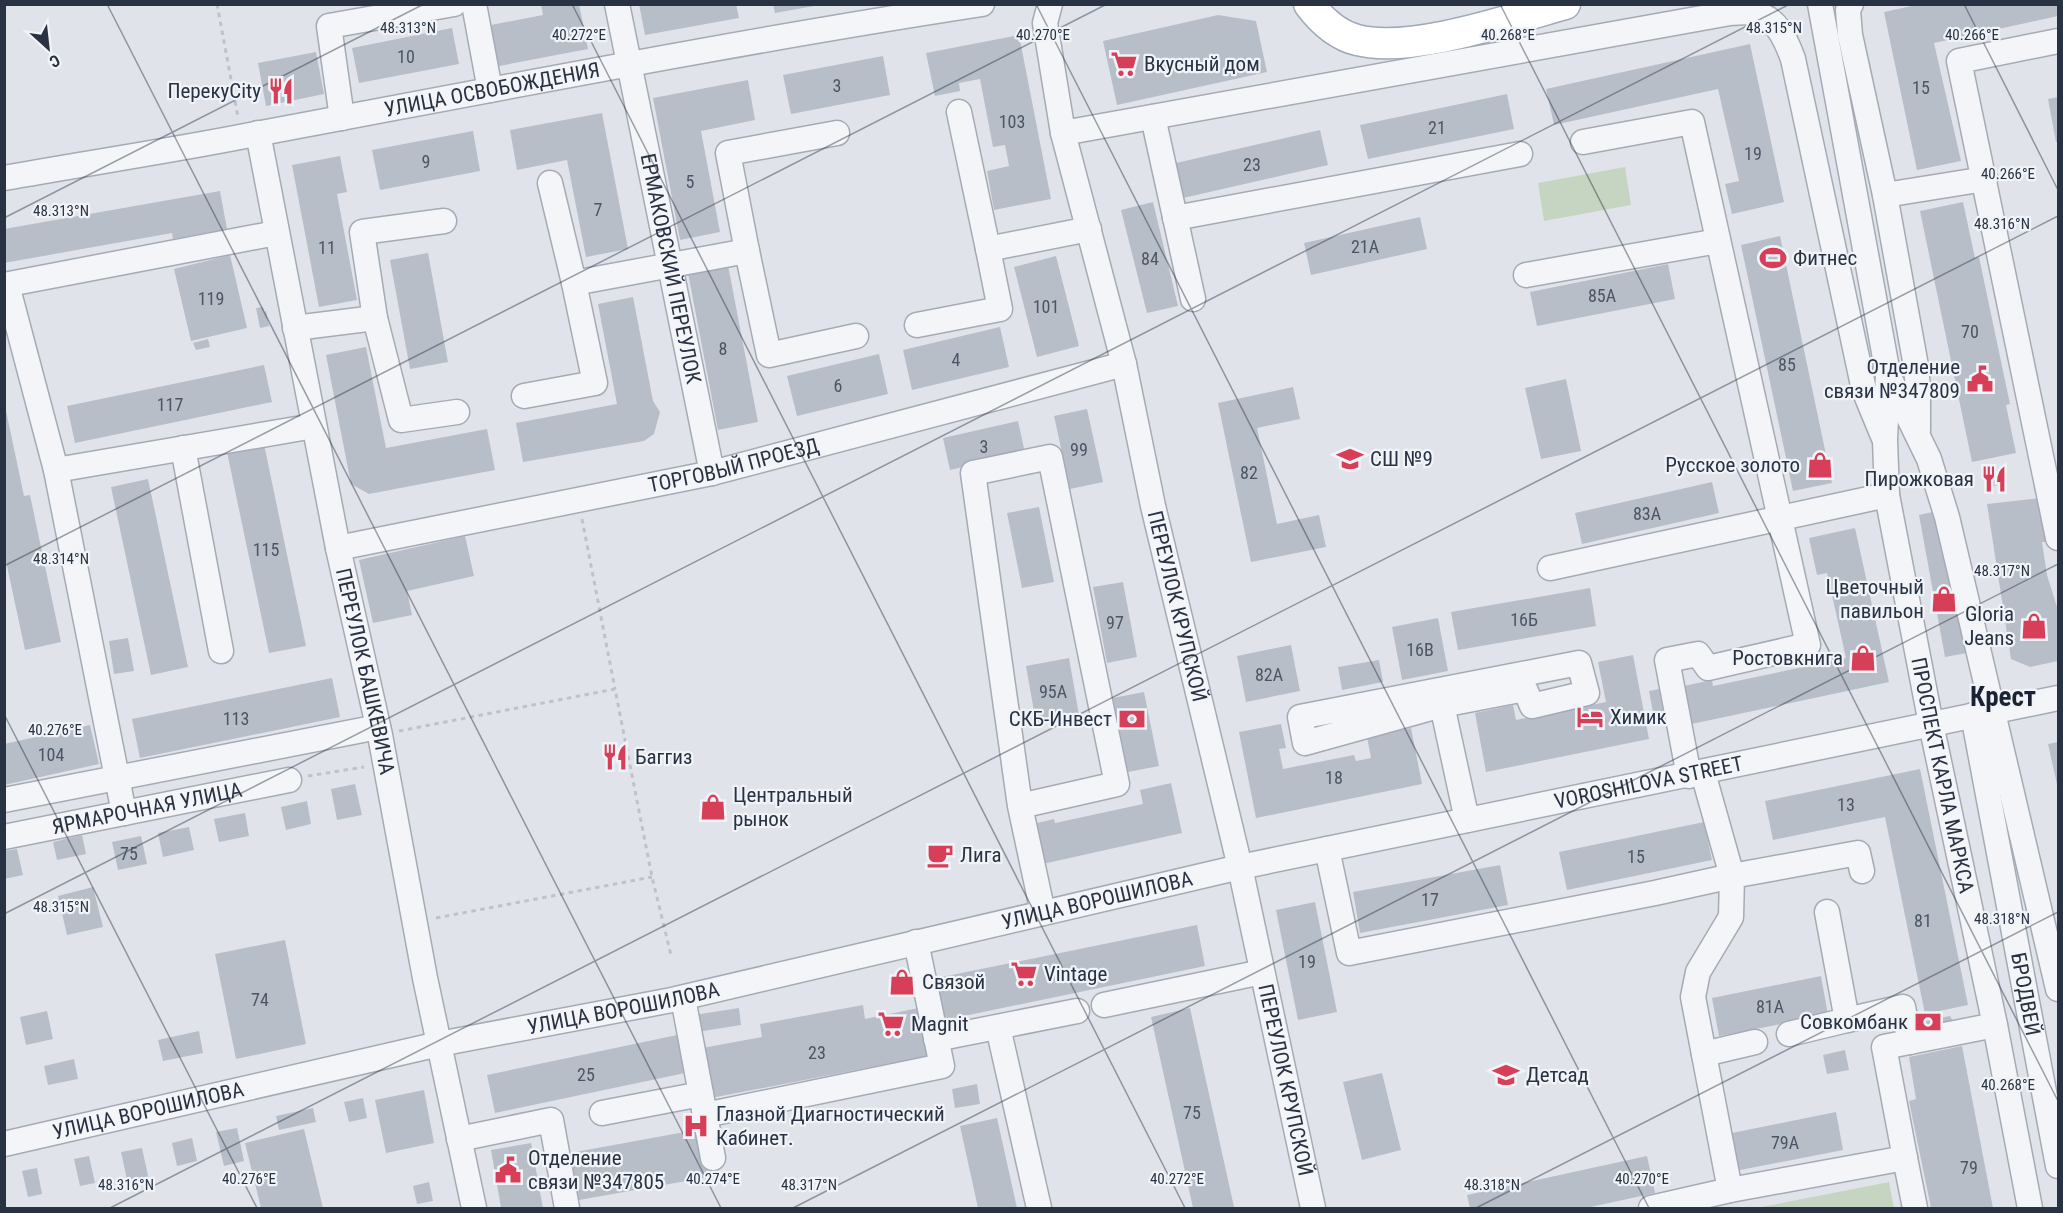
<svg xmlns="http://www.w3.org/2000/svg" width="2063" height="1213" viewBox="0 0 2063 1213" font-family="'Roboto Condensed',sans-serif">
  <rect width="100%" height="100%" fill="#e0e4ea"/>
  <!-- green -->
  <path fill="#c6d5c1" d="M1625,167L1631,205L1544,221L1538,183Z
    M1889,1182L1894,1208H1757Z"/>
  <!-- building -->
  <path fill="#b7bec8" d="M541,4H579L588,49L494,67L486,26L543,15Z
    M639,4H736L739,18L645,35Z
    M773,4H814V6L775,13Z
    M1921,4H2058V16L1934,43L1961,161L1917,170L1884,12Z
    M1218,15L1256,21L1267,72L1117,105L1103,41Z
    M452,28L459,64L359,83L352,48Z
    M1019,35L1051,199L994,210L987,171L1009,166L1005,145L993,147L980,79L959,83L960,91L935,96L926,53Z
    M1750,44L1784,202L1732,214L1725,184L1739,181L1718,89L1554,125L1546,89Z
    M316,52L324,94L266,106L258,63Z
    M883,56L890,95L791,114L783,75Z
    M748,80L755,120L701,131L720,232L680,240L653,98Z
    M1507,94L1514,129L1368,159L1360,125Z
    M2058,97V142H2056L2048,99Z
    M602,113L628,249L586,257L567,160L517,170L510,130Z
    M1320,130L1328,165L1183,198L1176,163Z
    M473,131L480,171L380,190L372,150Z
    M340,156L347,192L337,194L357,300L319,307L292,165Z
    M220,191L227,229L173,239L172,233L4,263V229Z
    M1153,202L1178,306L1147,313L1121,210Z
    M1963,202L1975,258L1979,257L2010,404L2006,405L2016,453L1972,462L1920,211Z
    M1420,217L1427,249L1311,275L1304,243Z
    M1780,236L1832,483L1793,491L1741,245Z
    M428,253L448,362L410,369L390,260Z
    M230,255L247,328L191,341L174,269Z
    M1056,256L1079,346L1037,357L1014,267Z
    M1668,264L1675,299L1537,326L1530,292Z
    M728,265L758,422L718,430L688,273Z
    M633,297L653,401L660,412L654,434L644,441L523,462L516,423L617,404L598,304Z
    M263,307L264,312L266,311L269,326L260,328L256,308Z
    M1000,327L1009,367L912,390L903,350Z
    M208,339L210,347L196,350L193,343Z
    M366,347L386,448L487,429L495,470L369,494L351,484L326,355Z
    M879,354L888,394L797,416L787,376Z
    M264,365L272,402L75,443L67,406Z
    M1566,379L1581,451L1541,459L1525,388Z
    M1293,387L1300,419L1257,428L1277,524L1319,515L1326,547L1251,562L1218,403Z
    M4,401L24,496L30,495L61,642L25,650L4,552Z
    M1087,409L1103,482L1070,489L1054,416Z
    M1018,421L1025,453L950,470L943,438Z
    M264,444L306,646L269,653L227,452Z
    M1996,466L1999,485L1988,487L1985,468Z
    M148,479L188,667L151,675L111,487Z
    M1712,482L1719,513L1582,544L1575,513Z
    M2040,498L2052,542H2042L2047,575L2058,610V661L2030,667L2011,659L1987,504Z
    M1039,507L1054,582L1022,588L1007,513Z
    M1937,511L1967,653L1945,657L1919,515Z
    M1855,528L1889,682L1687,725L1679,687L1712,680L1713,686L1846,658L1827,573L1817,575L1809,538Z
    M465,536L474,576L407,591L412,615L373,623L359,560Z
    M1123,582L1137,657L1107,663L1093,587Z
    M1590,588L1596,626L1458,650L1451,612Z
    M1438,618L1448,671L1402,680L1392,627Z
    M128,638L134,671L114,674L109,641Z
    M1291,645L1300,691L1246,702L1237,656Z
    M1633,655L1649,739L1486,772L1475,713L1513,705L1516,720L1606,702L1598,662Z
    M1069,658L1079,715L1036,723L1026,666Z
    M1379,660L1383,682L1342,690L1338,667Z
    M332,678L340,717L140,758L132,719Z
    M1659,689L1664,716L1654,718L1649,691Z
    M1144,692L1159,766L1128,772L1113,698Z
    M1281,724L1286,748L1279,749L1283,769L1354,755L1356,761L1371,758L1367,737L1411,728L1422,784L1256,818L1239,732Z
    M90,725L99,764L4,785V744Z
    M2058,742V789L2048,744Z
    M1920,769L1968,1005L1925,1014L1885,817L1773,840L1765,801Z
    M1171,783L1182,833L1038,865L1029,825L1054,819L1055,823L1143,804L1140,790Z
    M355,784L362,815L337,820L331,789Z
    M307,801L311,824L286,830L281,807Z
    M245,813L249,836L219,842L214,819Z
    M1704,822L1712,860L1567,890L1559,852Z
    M189,827L194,850L163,857L158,833Z
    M82,835L86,854L57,860L53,842Z
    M141,836L147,864L118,870L112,842Z
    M17,849L23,875L4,879V851Z
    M1500,865L1508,905L1360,933L1353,892Z
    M93,887L103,927L67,935L58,896Z
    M1315,902L1337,1012L1298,1020L1276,910Z
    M1197,925L1205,966L940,1021L932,979Z
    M285,940L306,1044L236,1059L215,954Z
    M1821,976L1828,1015L1719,1036L1712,998Z
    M863,1005L865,1019L928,1006L938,1054L706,1099L697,1049L762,1037L760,1024Z
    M739,1008L741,1025L697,1032L694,1015Z
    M1190,1008L1234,1207L1229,1208H1193L1151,1017Z
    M47,1011L53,1039L26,1045L20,1017Z
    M1950,1016L1955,1025L1929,1036L1926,1021Z
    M199,1031L203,1053L163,1061L158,1040Z
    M677,1035L685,1073L495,1113L487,1075Z
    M1962,1046L1993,1208H1931L1909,1101L1916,1099L1909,1057Z
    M1845,1050L1849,1070L1827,1074L1823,1055Z
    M74,1059L78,1079L48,1085L44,1066Z
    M1382,1073L1401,1150L1362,1160L1343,1082Z
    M977,1084L980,1104L955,1108L952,1089Z
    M424,1090L434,1143L386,1153L375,1100Z
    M363,1098L367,1118L349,1122L344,1102Z
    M313,1108L316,1122L279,1130L276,1116Z
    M1836,1112L1843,1150L1735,1171L1727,1134Z
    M997,1118L1017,1208H978L960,1126Z
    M237,1128L244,1161L224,1166L216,1132Z
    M304,1129L323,1208H261L245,1143Z
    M701,1129L709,1177L579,1200L570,1153Z
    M192,1138L197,1161L177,1166L172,1143Z
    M531,1143L543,1208H501L491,1150Z
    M142,1148L149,1180L128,1184L121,1152Z
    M89,1156L95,1183L80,1186L74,1159Z
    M1647,1156L1655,1193L1586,1208H1470L1467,1195Z
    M37,1168L42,1194L28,1197L22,1171Z
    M429,1182L433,1201L417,1204L413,1186Z"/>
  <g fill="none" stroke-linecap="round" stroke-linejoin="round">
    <!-- minor casing -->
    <g stroke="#a5abb5" stroke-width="27">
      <g id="minor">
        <path d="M474,4L490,90"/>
        <path id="s1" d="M617,4L712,473"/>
        <path id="s2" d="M1050,4L1045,23L1063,133L1124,364L1153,506L1240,867L1313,1208"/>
        <path id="s3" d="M1820,4L1888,374L1885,440L1887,495L1931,724L1995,1025L2030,1208"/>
        <path d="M1851,4L1848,10L1850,35L1885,195L1916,366L1918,389V430"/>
        <path d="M2058,41L1959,61L2058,538"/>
        <path d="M959,112L988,249L1089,229"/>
        <path d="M1153,117L1193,299"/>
        <path d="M342,118L329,26L454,4"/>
        <path id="s4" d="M258,133L338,548L380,735L425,978L474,1208"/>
        <path d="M1063,133L1730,13C1738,13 1747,11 1754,13C1777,17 1786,40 1793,59L1864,390L1883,436"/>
        <path d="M1583,142L1692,122L1808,645L1708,668L1698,654L1667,660L1689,776"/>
        <path id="s5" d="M4,178C83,164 162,152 240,137C487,91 734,42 982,4"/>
        <path d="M550,183L574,283L747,251L769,355L856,336"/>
        <path d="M1885,195L1985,179"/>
        <path d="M1175,218L1520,154"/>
        <path d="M747,251L728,153L837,133"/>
        <path d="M1526,275L1718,241"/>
        <path d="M4,285L276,233"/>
        <path d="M7,285L56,470L124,813"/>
        <path d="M375,318L362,232L444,221"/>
        <path d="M917,325L1000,309L988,249"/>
        <path d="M295,328L375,318L401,420L457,412"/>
        <path d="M1889,377L1929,459L1947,517L2058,989"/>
        <path d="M524,396L595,383L574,283"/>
        <path d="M183,448L221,651"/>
        <path d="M56,470L314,426"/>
        <path id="s6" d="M338,548L712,473L1124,364"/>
        <path d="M1550,568L1887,495"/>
        <path d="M1442,705L1305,743L1300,717L1579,663L1587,693L1532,706L1525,689L1442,705L1467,820"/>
        <path id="s7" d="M1973,715L2058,1166"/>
        <path d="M4,800L378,727"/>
        <path d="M1020,806L973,473L1050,457L1117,784L1020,806L1043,913"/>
        <path id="s8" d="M4,837L289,780"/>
        <path d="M1327,849L1349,953L1655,893L1732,876L1703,773"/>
        <path d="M1827,912L1847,1020L1903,1007L1910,1042"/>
        <path d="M683,998L713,1158"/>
        <path d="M1104,1005L1262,972"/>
        <path d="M998,1027L1039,1208"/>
        <path d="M1789,1034L1847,1020"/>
        <path d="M936,1039L1077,1011"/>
        <path d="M1704,1054L1755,1042"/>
        <path d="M602,1113L701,1094"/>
        <path d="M705,1115L942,1066L916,942"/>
        <path d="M459,1139L551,1120L567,1208"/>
        <path id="s9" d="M4,1144L439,1044L672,1000L1240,867L2058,698"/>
        <path d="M1905,1158L1915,1208"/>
        <path d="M1730,1190L1693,997L1698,972L1731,917L1732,876L1858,853L1862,871"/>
        <path d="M1651,1208L1730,1190L1905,1158L1884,1047L1995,1025"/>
      </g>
    </g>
    <!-- major casing -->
    <g stroke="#9fa9b7" stroke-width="33">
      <path id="major" d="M1309,4C1321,20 1337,35 1357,40C1411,54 1511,19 1565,4"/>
    </g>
    <!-- path -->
    <path stroke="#bfc2c9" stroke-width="3" stroke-dasharray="4.5 4.5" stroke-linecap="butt" d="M217,4L238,117
      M582,519L615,689
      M399,731L615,689L652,877L671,955
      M308,776L364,767
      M436,918L652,877"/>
    <!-- minor -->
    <use href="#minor" stroke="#f4f5f8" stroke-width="24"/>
    <!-- major -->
    <use href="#major" stroke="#fff" stroke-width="30"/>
  </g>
  <!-- ticks -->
  <path fill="none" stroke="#283243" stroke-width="1.5" stroke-opacity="0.45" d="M107,4L721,1208M572,4L1185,1208M1036,4L1649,1208M1500,4L2058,1101M1964,4L2058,190M4,218L424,4M4,566L1107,4M4,714L257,1208M4,914L1790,4M110,1208L2058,216M793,1208L2058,564M1476,1208L2058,912"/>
  <!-- icons -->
  <defs>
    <g id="supermarket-bare" transform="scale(2.07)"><path d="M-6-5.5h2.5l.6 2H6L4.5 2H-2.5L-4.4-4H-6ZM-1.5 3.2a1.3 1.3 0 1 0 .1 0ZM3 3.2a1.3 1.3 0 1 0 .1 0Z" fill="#d73e57" stroke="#f0f3f7" stroke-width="2.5" paint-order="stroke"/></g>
    <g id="restaurant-bare" transform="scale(2.07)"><path d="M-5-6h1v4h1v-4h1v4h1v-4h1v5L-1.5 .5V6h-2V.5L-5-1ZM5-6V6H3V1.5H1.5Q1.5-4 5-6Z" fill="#d73e57" stroke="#f0f3f7" stroke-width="2.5" paint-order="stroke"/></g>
    <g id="stadium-bare" transform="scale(2.07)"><path d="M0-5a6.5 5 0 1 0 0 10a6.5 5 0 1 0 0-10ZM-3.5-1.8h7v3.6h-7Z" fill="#d73e57" stroke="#f0f3f7" stroke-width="2.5" paint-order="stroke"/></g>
    <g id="civic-bare" transform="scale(2.07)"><path d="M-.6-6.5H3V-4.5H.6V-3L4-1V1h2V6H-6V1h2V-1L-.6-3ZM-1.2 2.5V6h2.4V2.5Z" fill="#d73e57" stroke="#f0f3f7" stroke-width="2.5" paint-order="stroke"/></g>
    <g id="school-bare" transform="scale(2.07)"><path d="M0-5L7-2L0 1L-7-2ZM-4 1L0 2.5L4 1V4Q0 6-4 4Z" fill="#d73e57" stroke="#f0f3f7" stroke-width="2.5" paint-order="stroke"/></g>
    <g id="shop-bare" transform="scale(2.07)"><path d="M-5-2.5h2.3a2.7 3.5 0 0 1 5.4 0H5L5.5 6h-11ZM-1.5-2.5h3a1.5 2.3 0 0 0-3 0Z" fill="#d73e57" stroke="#f0f3f7" stroke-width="2.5" paint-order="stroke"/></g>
    <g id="hotel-bare" transform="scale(2.07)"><path d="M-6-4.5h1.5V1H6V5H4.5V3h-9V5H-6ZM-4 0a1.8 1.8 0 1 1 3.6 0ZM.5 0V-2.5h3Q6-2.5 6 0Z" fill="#d73e57" stroke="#f0f3f7" stroke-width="2.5" paint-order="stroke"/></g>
    <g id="bank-bare" transform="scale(2.07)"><path d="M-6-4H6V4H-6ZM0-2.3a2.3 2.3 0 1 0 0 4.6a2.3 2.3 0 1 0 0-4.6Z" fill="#d73e57" stroke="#f0f3f7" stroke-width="2.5" paint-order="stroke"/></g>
    <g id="cafe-bare" transform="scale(2.07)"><path d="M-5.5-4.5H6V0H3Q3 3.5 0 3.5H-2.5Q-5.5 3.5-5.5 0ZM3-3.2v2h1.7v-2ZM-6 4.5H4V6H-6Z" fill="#d73e57" stroke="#f0f3f7" stroke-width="2.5" paint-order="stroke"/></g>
    <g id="hospital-bare" transform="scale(2.07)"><path d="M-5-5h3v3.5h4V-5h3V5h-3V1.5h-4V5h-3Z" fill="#d73e57" stroke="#f0f3f7" stroke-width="2.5" paint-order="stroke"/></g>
  </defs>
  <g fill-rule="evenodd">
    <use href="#supermarket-bare" x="1124" y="64"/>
    <use href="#restaurant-bare" x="281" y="91"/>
    <use href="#stadium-bare" x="1773" y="258"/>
    <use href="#civic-bare" x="1980" y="379"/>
    <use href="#school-bare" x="1350" y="459"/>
    <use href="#shop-bare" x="1820" y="465"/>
    <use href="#restaurant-bare" x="1994" y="479"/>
    <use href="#shop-bare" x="1944" y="599"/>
    <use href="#shop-bare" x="2034" y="626"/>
    <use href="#shop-bare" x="1863" y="658"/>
    <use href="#hotel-bare" x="1590" y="717"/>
    <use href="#bank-bare" x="1132" y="719"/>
    <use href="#restaurant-bare" x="615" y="757"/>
    <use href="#shop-bare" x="713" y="807"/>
    <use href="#cafe-bare" x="940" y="855"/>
    <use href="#supermarket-bare" x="1024" y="974"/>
    <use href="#shop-bare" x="902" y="982"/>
    <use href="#bank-bare" x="1928" y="1022"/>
    <use href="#supermarket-bare" x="891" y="1024"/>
    <use href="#school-bare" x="1506" y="1075"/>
    <use href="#hospital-bare" x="696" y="1126"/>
    <use href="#civic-bare" x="508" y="1170"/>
  </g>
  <g text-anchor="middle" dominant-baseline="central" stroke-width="4.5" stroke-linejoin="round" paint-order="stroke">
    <!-- number labels -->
    <g font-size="18" fill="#4c5564">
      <text x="406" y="56">10</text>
      <text x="837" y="85">3</text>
      <text x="1921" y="87">15</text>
      <text x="1012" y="121">103</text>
      <text x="1437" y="127">21</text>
      <text x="1753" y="153">19</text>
      <text x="426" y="161">9</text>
      <text x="1252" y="164">23</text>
      <text x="690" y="181">5</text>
      <text x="598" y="209">7</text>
      <text x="1365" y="246">21А</text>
      <text x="327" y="247">11</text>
      <text x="1150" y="258">84</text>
      <text x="1602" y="295">85А</text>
      <text x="211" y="298">119</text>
      <text x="1046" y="306">101</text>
      <text x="1970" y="331">70</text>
      <text x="723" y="348">8</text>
      <text x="956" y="359">4</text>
      <text x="1787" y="364">85</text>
      <text x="838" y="385">6</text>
      <text x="170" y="404">117</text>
      <text x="984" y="446">3</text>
      <text x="1079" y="449">99</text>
      <text x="1249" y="472">82</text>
      <text x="1647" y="513">83А</text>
      <text x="266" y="549">115</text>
      <text x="1524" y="619">16Б</text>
      <text x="1115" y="622">97</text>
      <text x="1420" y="649">16В</text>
      <text x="1269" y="674">82А</text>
      <text x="1053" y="691">95А</text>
      <text x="236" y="718">113</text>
      <text x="51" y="754">104</text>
      <text x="1334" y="777">18</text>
      <text x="1846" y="804">13</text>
      <text x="129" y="853">75</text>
      <text x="1636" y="856">15</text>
      <text x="1430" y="899">17</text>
      <text x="1923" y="920">81</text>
      <text x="1307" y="961">19</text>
      <text x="260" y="999">74</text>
      <text x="1770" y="1006">81А</text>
      <text x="817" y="1052">23</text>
      <text x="586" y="1074">25</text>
      <text x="1192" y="1112">75</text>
      <text x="1785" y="1142">79А</text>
      <text x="1969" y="1167">79</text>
    </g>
    <!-- poi labels -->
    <g font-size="21" fill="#283243" stroke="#f0f3f7" text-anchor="start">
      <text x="1144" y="64">Вкусный дом</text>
      <text x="261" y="91" text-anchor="end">ПерекуCity</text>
      <text x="1793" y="258">Фитнес</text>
      <text x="1960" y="367" text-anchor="end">Отделение<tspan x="1960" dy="24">связи №347809</tspan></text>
      <text x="1370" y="459">СШ №9</text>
      <text x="1800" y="465" text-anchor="end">Русское золото</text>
      <text x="1974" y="479" text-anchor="end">Пирожковая</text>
      <text x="1924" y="587" text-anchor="end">Цветочный<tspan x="1924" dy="24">павильон</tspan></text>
      <text x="2014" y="614" text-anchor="end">Gloria<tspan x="2014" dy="24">Jeans</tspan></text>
      <text x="1843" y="658" text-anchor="end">Ростовкнига</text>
      <text x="1610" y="717">Химик</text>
      <text x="1112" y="719" text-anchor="end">СКБ-Инвест</text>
      <text x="635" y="757">Баггиз</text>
      <text x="733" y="795">Центральный<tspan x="733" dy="24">рынок</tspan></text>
      <text x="960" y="855">Лига</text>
      <text x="1044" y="974">Vintage</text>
      <text x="922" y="982">Связой</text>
      <text x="1908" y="1022" text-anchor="end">Совкомбанк</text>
      <text x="911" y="1024">Magnit</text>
      <text x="1526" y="1075">Детсад</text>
      <text x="716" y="1114">Глазной Диагностический<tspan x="716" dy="24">Кабинет.</tspan></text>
      <text x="528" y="1158">Отделение<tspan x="528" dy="24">связи №347805</tspan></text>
    </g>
    <!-- street labels -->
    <g font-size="21" fill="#283243" stroke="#f0f3f7">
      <text stroke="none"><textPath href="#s5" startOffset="496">УЛИЦА ОСВОБОЖДЕНИЯ</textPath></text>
      <text stroke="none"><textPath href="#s1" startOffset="270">ЕРМАКОВСКИЙ ПЕРЕУЛОК</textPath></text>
      <text stroke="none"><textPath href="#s6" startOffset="404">ТОРГОВЫЙ ПРОЕЗД</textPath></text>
      <text stroke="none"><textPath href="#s2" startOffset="618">ПЕРЕУЛОК КРУПСКОЙ</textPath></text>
      <text stroke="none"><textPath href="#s4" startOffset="549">ПЕРЕУЛОК БАШКЕВИЧА</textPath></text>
      <text stroke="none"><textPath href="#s3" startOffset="783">ПРОСПЕКТ КАРЛА МАРКСА</textPath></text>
      <text stroke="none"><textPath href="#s9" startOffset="1684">VOROSHILOVA STREET</textPath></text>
      <text stroke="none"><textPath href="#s8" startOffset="146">ЯРМАРОЧНАЯ УЛИЦА</textPath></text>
      <text stroke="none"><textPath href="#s9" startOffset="1120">УЛИЦА ВОРОШИЛОВА</textPath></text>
      <text stroke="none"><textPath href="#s7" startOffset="284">БРОДВЕЙ</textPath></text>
      <text stroke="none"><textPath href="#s9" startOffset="634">УЛИЦА ВОРОШИЛОВА</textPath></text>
      <text stroke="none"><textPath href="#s2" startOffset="1104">ПЕРЕУЛОК КРУПСКОЙ</textPath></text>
      <text stroke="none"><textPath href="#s9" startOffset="148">УЛИЦА ВОРОШИЛОВА</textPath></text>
    </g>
    <!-- district labels -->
    <g font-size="27" font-weight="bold" fill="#1a2334" stroke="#f0f3f7">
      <text x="2003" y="697">Крест</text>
    </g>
  </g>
  <g font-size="15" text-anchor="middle" fill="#283243" stroke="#f0f3f7" stroke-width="4.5" stroke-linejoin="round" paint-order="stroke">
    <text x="408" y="33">48.313°N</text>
    <text x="1774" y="33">48.315°N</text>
    <text x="1972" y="40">40.266°E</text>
    <text x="579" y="40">40.272°E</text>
    <text x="1043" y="40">40.270°E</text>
    <text x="1508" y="40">40.268°E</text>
    <text x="2008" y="179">40.266°E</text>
    <text x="61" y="216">48.313°N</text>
    <text x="2002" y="229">48.316°N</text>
    <text x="61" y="564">48.314°N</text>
    <text x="2002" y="576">48.317°N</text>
    <text x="55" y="735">40.276°E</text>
    <text x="61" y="912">48.315°N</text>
    <text x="2002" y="924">48.318°N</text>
    <text x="2008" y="1090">40.268°E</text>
    <text x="249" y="1184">40.276°E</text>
    <text x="713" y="1184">40.274°E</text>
    <text x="1177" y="1184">40.272°E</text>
    <text x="1642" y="1184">40.270°E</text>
    <text x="126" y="1190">48.316°N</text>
    <text x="809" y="1190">48.317°N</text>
    <text x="1492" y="1190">48.318°N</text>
  </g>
  <!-- border -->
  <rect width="2063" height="1213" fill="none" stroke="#283243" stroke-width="12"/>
  <!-- north arrow -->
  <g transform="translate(48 48) rotate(153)" stroke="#f0f3f7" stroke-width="4.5" paint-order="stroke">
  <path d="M0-4.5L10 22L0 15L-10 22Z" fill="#283243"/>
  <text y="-9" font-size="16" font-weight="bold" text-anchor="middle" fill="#283243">С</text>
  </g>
</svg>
